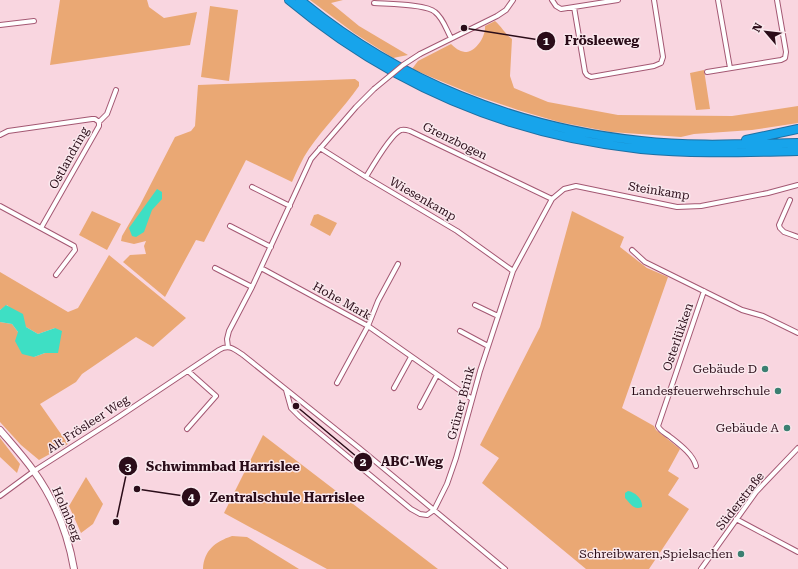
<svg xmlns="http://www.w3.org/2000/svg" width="798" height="569" viewBox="0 0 798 569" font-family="'Roboto Serif',serif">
  <rect width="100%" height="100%" fill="#f9d6e0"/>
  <!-- green -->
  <path fill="#eaa874" d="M60,0H147L149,7L164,18L197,12L190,45L50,65Z
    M310,0H343L331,3L359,26L408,55L393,58L354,33Z
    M210,6L238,10L229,81L201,77Z
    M495,21C502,27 505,34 512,39L510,76L514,88L548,102L618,115L732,116L798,106V123L752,130L694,134L681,137L611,132L559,122L518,110L474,95L412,69L418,61L451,44C455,48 459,51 465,52C476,52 486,36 485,26Z
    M704,70L710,109L696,110L690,73Z
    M355,79L359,82V86C344,108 324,127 309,149C302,159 297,171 292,182L246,160L204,242L196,240L165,297L123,262L130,255L146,254L144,246L146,241L134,244L121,241L122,236L140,205L175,137L191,131L195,126L198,85Z
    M92,211L121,224L107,250L79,235Z
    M572,211L624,237L620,247L647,268L668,277L622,408L654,426L656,430L680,449L668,471L679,478L668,495L689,509L649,569H586L482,483L499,458L480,445L540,327Z
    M318,214L337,223L330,236L310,225L314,215Z
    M109,255L186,318L153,347L136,337L82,374L76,382L40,404L68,444L39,460L21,445L0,422V322L12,324L18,332L34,357L45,353H58L55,328L38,334L26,327L7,305L0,310V272L68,312L78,308Z
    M263,435L438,569H327L224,513Z
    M0,438L20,464L17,473L0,457Z
    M86,477L103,504L93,524L81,533L69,506Z
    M232,536L247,537L299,569H203C204,550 215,542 232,536Z"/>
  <!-- water -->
  <path fill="#3edfc4" d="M157,189L162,192V199L152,210L144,232L136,237L132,236L129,228Z
    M6,305L23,314L26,327L38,334L55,328L62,331L58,353H45L34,357L22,354L15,341L18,332L12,324L0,322V310Z
    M628,491C635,492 643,499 642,507C634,511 630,503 625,498V493Z"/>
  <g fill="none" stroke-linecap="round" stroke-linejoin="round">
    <!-- street casing -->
    <g stroke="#a45873" stroke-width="6">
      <path id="street" d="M552,0L556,6L561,9L618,0
        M718,0L730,68
        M374,3C387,4 427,4 435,12C443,18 446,29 451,38
        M574,7L585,72L587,75L591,77L654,66L661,63L663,57L654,0
        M0,25L34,21
        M420,54L497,16L506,10L513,0
        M707,72L781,60L785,58L786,52L777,0
        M99,122L107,114L116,90
        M0,135L8,131L92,119H95L99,122V126L41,228
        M320,148L366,177L457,231L513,271
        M366,177C372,167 391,134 401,130C404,129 407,130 410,131L552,199
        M252,187L290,206
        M790,200L779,225L780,228L784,232L798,237
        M0,206L74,246L75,250L56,275
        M230,226L271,247
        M632,250L645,262L742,310L763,316L798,333
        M215,268L252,287
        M261,268L368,326L472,399
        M475,305L498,316
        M460,331L488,346
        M228,347L227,339L229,331L252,287L311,159L356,107L374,89
        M337,383L368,326L378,301L398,264
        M394,388L411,357
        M286,390L291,408L300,417L411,509L420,514L427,515L434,510L447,484L456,458L480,371L513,271L552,199L564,189L576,186L677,207L701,206L768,193L798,185
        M420,407L437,375
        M187,429L216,396L188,371
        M696,466C693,454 679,444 669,436C665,433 660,431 658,426L704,291
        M0,496L34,471L117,418L219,350C229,344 234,349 243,355L358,447L505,569
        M736,519L798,552
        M701,569L756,492L798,448"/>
    </g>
    <!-- secondary casing -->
    <g stroke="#a45873" stroke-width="8">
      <path id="secondary" d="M0,430C11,443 23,456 33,470C54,499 68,534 74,569"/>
    </g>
    <!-- highway casing -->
    <g stroke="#1e6fa2" stroke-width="10">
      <path id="highway" d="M289,0C391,85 508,135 641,149C692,154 746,152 798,151
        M300,0C398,81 516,128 641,141C693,147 746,144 798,143
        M746,140L798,129"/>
    </g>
    <!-- street -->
    <use href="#street" stroke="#fff" stroke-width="4"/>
    <!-- secondary -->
    <use href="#secondary" stroke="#fff" stroke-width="6"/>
    <!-- highway -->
    <use href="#highway" stroke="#17a4eb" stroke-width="8"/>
    <!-- street-bridge casing -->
    <g stroke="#a45873" stroke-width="6" stroke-linecap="butt">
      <path id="street-bridge" d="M374,89L403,65L420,54"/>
    </g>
    <!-- street-bridge -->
    <use href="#street-bridge" stroke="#fff" stroke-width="4"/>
  </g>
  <!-- markers -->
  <g fill="#3b7f71" stroke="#fae8ed" stroke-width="1.5">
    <circle cx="765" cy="369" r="4"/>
    <circle cx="778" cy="391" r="4"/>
    <circle cx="787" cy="428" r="4"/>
    <circle cx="741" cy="554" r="4"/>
  </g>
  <g text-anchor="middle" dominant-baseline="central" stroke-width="3" stroke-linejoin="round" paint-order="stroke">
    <!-- street labels -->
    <g font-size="12" fill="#2b0d19" stroke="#fae8ed">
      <text transform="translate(455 141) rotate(26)">Grenzbogen</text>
      <text transform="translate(69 158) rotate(-61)">Ostlandring</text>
      <text transform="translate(659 191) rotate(9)">Steinkamp</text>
      <text transform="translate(423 199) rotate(30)">Wiesenkamp</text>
      <text transform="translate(342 301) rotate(29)">Hohe Mark</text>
      <text transform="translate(678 337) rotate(-71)">Osterlükken</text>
      <text transform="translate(461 403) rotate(-75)">Grüner Brink</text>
      <text transform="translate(88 424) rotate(-33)">Alt Frösleer Weg</text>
      <text transform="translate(740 501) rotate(-52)">Süderstraße</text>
      <text transform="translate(67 514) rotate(67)">Holmberg</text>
    </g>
    <!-- poi labels -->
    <g font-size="12" fill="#2b0d19" stroke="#fae8ed" text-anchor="end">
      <text x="757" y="369">Gebäude D</text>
      <text x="770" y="391">Landesfeuerwehrschule</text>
      <text x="779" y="428">Gebäude A</text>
      <text x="733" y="554">Schreibwaren,Spielsachen</text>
    </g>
  </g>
  <!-- callouts -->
  <path fill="none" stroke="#2b0d19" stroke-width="1.5" d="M464 28L546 41M296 406L363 462M116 522L128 466M137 489L191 497"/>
  <g fill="#2b0d19" stroke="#fae8ed" stroke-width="1.5">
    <circle cx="464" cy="28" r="4"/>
    <circle cx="296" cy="406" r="4"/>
    <circle cx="116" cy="522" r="4"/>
    <circle cx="137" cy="489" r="4"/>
    <circle cx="546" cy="41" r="10"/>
    <circle cx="363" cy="462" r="10"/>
    <circle cx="128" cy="466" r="10"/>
    <circle cx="191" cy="497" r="10"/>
  </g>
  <g font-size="12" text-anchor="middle" font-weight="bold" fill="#fff">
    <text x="546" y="45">1</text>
    <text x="363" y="466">2</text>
    <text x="128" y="471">3</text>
    <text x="191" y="501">4</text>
  </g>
  <g font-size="13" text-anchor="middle" font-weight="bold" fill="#2b0d19" stroke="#fae8ed" stroke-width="3" stroke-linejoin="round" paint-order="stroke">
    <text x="602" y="45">Frösleeweg</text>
    <text x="412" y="466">ABC-Weg</text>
    <text x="223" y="471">Schwimmbad Harrislee</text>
    <text x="287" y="502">Zentralschule Harrislee</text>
  </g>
  <!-- north arrow -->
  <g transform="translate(766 32) rotate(298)" stroke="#fae8ed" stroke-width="3" paint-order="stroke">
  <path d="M0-3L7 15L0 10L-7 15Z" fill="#2b0d19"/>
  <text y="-6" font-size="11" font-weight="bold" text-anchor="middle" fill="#2b0d19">N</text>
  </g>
</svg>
